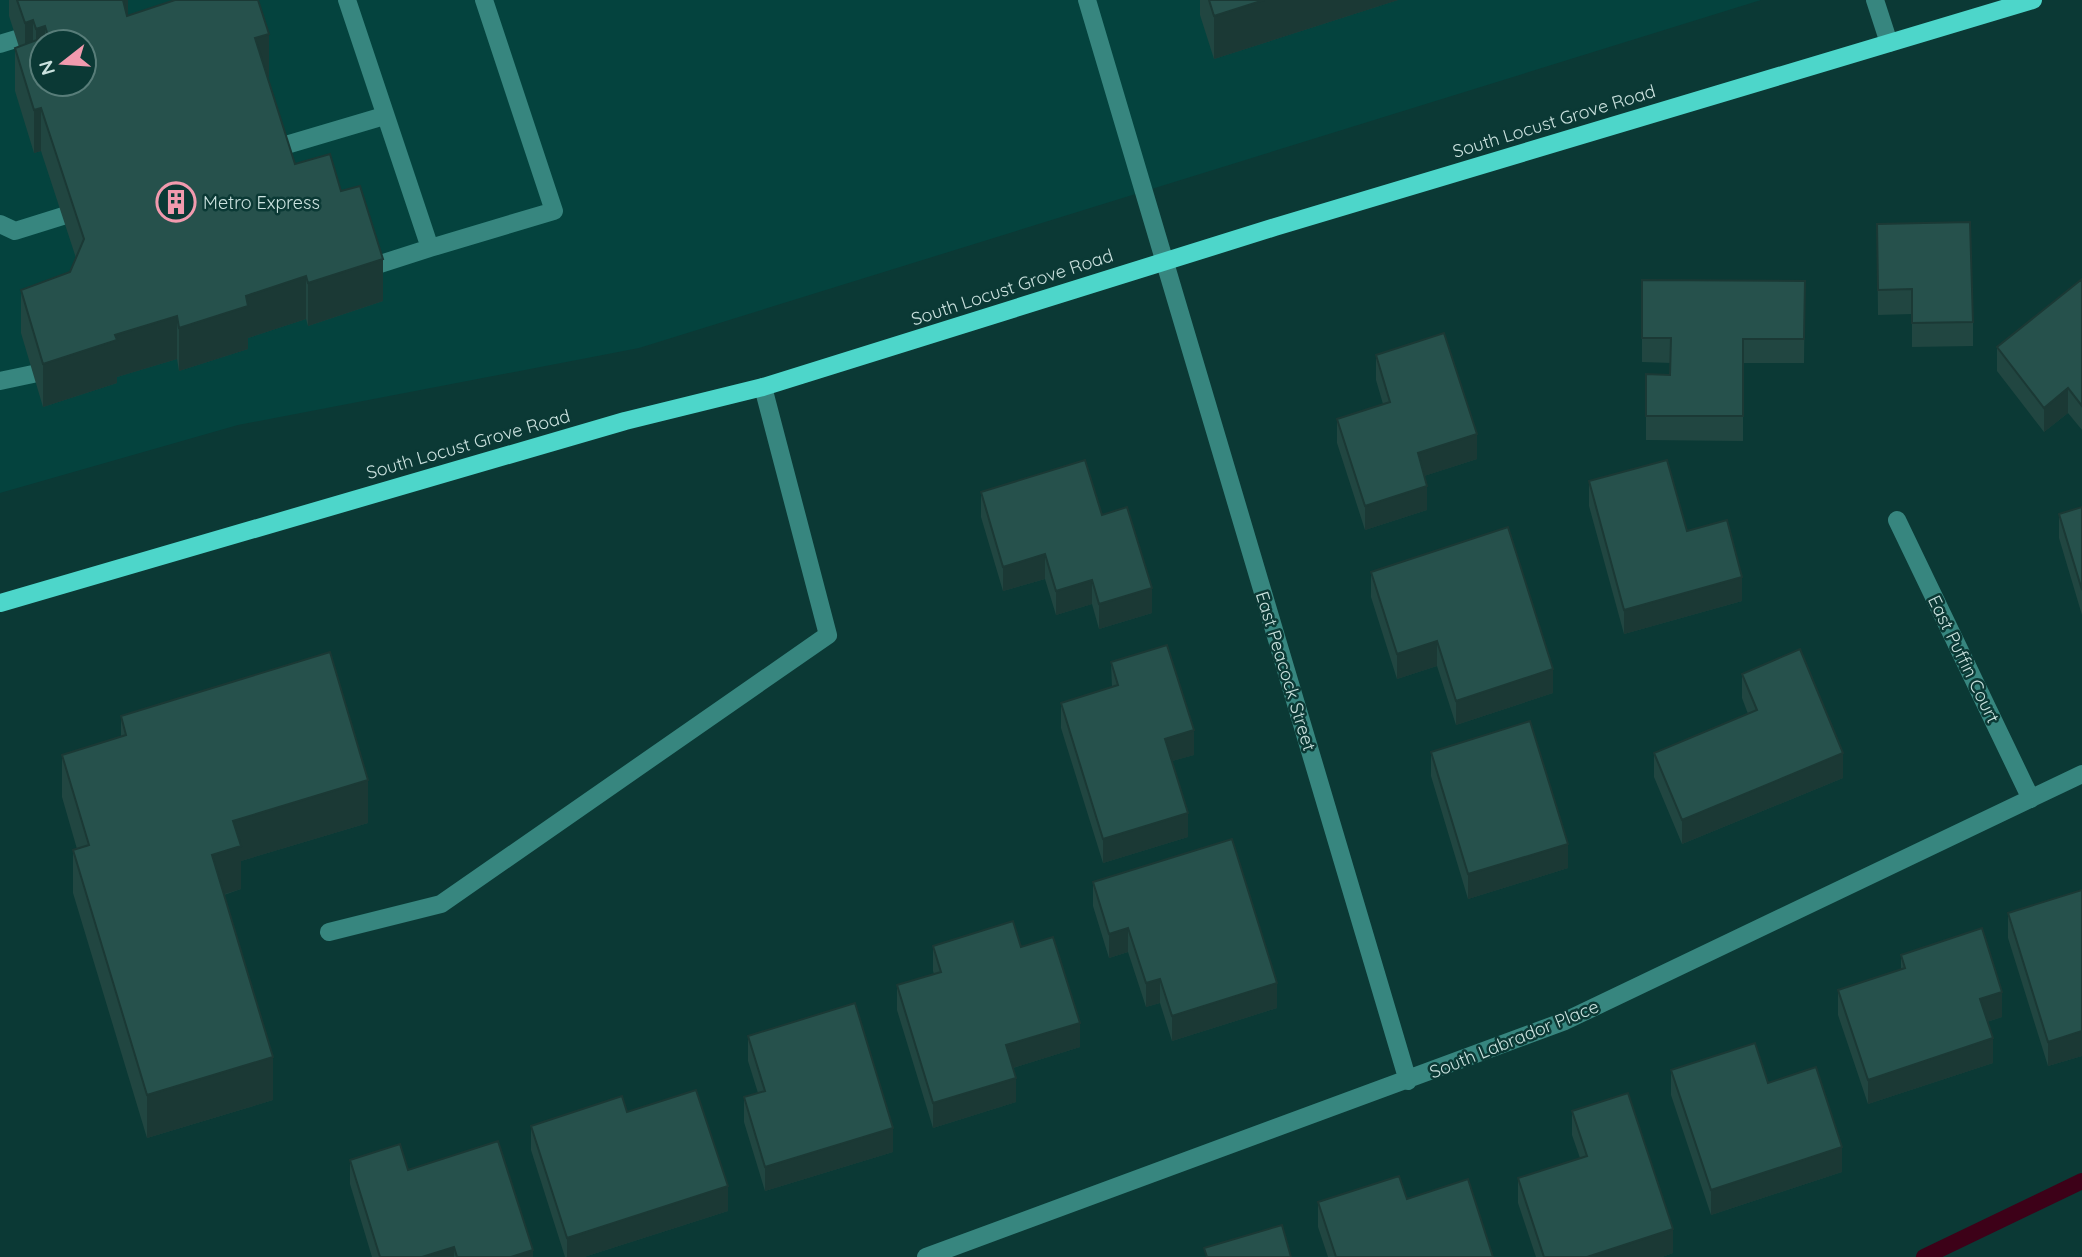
<svg xmlns="http://www.w3.org/2000/svg" width="2082" height="1257" viewBox="0 0 2082 1257" font-family="Quicksand,sans-serif">
  <rect width="100%" height="100%" fill="#0b3935"/>
  <!-- built -->
  <path fill="#04433e" fill-rule="evenodd" d="M0,0H1761L639,348L238,425L0,493ZM42,42H84V84H42Z"/>
  <g fill="none" stroke-linecap="round" stroke-linejoin="round">
    <!-- stream -->
    <path stroke="#3d0118" stroke-width="16" d="M1924,1257L2082,1181"/>
    <!-- minor -->
    <path stroke="#37867f" stroke-width="18" d="M347,0L430,248L371,267
      M1087,0L1408,1081
      M1875,0L1889,43
      M0,44L16,39
      M276,148L384,116
      M0,224L15,231L63,216
      M430,248L554,211L484,0
      M0,381L33,374
      M1897,520L2031,799
      M329,932L441,904L828,635L763,387
      M926,1257L1565,1021L2082,774"/>
    <!-- major -->
    <path stroke="#4dd6ca" stroke-width="18" d="M0,603L625,421L763,387L1275,227L2033,0"/>
  </g>
  <!-- wall -->
  <path fill="#214641" d="M9,0H128V15L269,77L267,78L295,164L341,191L383,301L308,326L306,319L248,338V349L179,371L177,359L117,377V383L43,407L21,333V290L70,272L76,258L41,151L34,153L15,91V48L19,47L9,16Z
    M1200,0H1398L1214,59L1200,15Z
    M1877,224L1973,322V346L1912,347V314L1878,315Z
    M2082,279V430L2068,413L2044,432L1997,371V347Z
    M1805,281L1804,363H1743V441L1646,440V374L1670,375L1671,363L1642,362V338Z
    M1376,355L1477,459L1424,476L1427,510L1365,530L1337,443V419L1383,404L1376,380Z
    M1589,481L1687,531L1742,601L1624,634L1589,506Z
    M981,492L1102,515L1152,613L1099,629L1092,604L1056,615L1045,579L1003,591L981,517Z
    M2082,507V615L2059,538V514Z
    M1371,572L1553,693L1456,725L1437,666L1397,679L1371,597Z
    M1111,662L1194,755L1172,761L1188,837L1103,863L1061,728V703L1112,688Z
    M1742,674L1843,778L1682,844L1654,777V753L1748,714L1742,698Z
    M121,716L368,823L241,861V889L224,895L273,1100L147,1138L73,893V850L77,849L62,797V755L121,737Z
    M1431,752L1568,868L1468,899L1431,776Z
    M1093,882L1277,1008L1172,1041L1160,1003L1146,1007L1128,952L1109,958L1093,906Z
    M2082,890V1056L2048,1066L2008,938V913Z
    M933,946L1080,1047L1013,1068L1016,1102L933,1128L897,1010V985L934,974L933,971Z
    M1901,955L2002,1017L1987,1022L1993,1063L1868,1104L1838,1015V990L1901,969Z
    M748,1036L893,1152L765,1191L744,1122V1097L758,1093L748,1061Z
    M1671,1070L1842,1172L1711,1215L1671,1095Z
    M1572,1111L1673,1253L1662,1257H1536L1518,1203V1178L1580,1158L1572,1135Z
    M531,1126L728,1211L584,1257H565L531,1150Z
    M350,1160L408,1170L533,1257H372L350,1184Z
    M1407,1199L1493,1257H1328L1318,1227V1202Z"/>
  <!-- shaded-wall -->
  <path fill="#1b3935" d="M120,0H128V33Z
    M1264,0H1398L1214,59V16Z
    M33,20V63L25,66V23Z
    M45,26V42L36,71V29Z
    M269,34V77L255,81V38Z
    M41,108V151L34,153V110Z
    M383,259V301L308,326V283Z
    M306,276V319L248,338V349L179,371V328L246,296Z
    M177,316V359L117,377V383L43,407V364L115,335Z
    M2068,388V413L2044,432V408Z
    M1477,434V459L1418,478V453Z
    M1427,486V510L1365,530V506Z
    M1045,554V579L1003,591V567Z
    M1742,577V601L1624,634V610Z
    M1092,580V604L1056,615V591Z
    M1152,588V613L1099,629V604Z
    M1437,641V666L1397,679V654Z
    M1553,669V693L1456,725V701Z
    M1194,730V755L1165,763V739Z
    M1843,753V778L1682,844V820Z
    M368,780V823L241,861V889L212,898V855L233,821Z
    M1188,813V837L1103,863V839Z
    M1568,844V868L1468,899V874Z
    M1128,928V952L1109,958V934Z
    M1160,979V1003L1146,1007V983Z
    M1277,983V1008L1172,1041V1016Z
    M2002,992V1017L1980,1024V999Z
    M1080,1023V1047L1006,1070V1045Z
    M2082,1031V1056L2048,1066V1042Z
    M1993,1038V1063L1868,1104V1080Z
    M273,1057V1100L147,1138V1095Z
    M1016,1078V1102L933,1128V1103Z
    M893,1128V1152L765,1191V1167Z
    M1842,1147V1172L1711,1215V1190Z
    M728,1186V1211L584,1257H567V1238Z
    M1673,1229V1253L1662,1257H1587Z
    M454,1247V1257H422Z
    M533,1250V1257H511Z"/>
  <!-- building -->
  <path fill="#26514c" stroke="#1b3935" stroke-width="2" fill-rule="evenodd" d="M17,0H123L127,16L175,0H258L269,34L255,38L295,164L330,154L341,191L360,186L383,259L308,283L306,276L246,296L248,306L179,328L177,316L115,335L117,340L43,364L21,290L70,272L84,239L41,108L34,110L15,48L48,36L45,26L36,29L33,20L25,23ZM42,42H84V84H42Z
    M1209,0H1264L1214,16Z
    M1970,222L1973,322L1912,323V289L1878,290L1877,224Z
    M2082,279V406L2068,388L2044,408L1997,347Z
    M1642,280L1805,281L1804,339H1743V416H1646V374L1670,375L1671,338H1642Z
    M1444,333L1477,434L1418,453L1427,486L1365,506L1337,419L1390,402L1376,355Z
    M1085,460L1102,515L1127,507L1152,588L1099,604L1092,580L1056,591L1045,554L1003,567L981,492Z
    M1667,460L1687,531L1727,520L1742,577L1624,610L1589,481Z
    M2082,507V590L2059,514Z
    M1508,527L1553,669L1456,701L1437,641L1397,654L1371,572Z
    M1167,645L1194,730L1165,739L1188,813L1103,839L1061,703L1118,685L1111,662Z
    M1800,649L1843,753L1682,820L1654,753L1757,710L1742,674Z
    M330,652L368,780L233,821L241,846L212,855L273,1057L147,1095L73,850L89,845L62,755L126,735L121,716Z
    M1530,721L1568,844L1468,874L1431,752Z
    M1232,839L1277,983L1172,1016L1160,979L1146,983L1128,928L1109,934L1093,882Z
    M2082,890V1031L2048,1042L2008,913Z
    M1013,921L1021,947L1053,937L1080,1023L1006,1045L1016,1078L933,1103L897,985L941,972L933,946Z
    M1982,928L2002,992L1980,999L1993,1038L1868,1080L1838,990L1905,968L1901,955Z
    M855,1003L893,1128L765,1167L744,1097L765,1091L748,1036Z
    M1755,1043L1768,1083L1816,1067L1842,1147L1711,1190L1671,1070Z
    M696,1090L728,1186L567,1238L531,1126L622,1096L627,1112Z
    M1628,1093L1673,1229L1587,1257H1544L1518,1178L1587,1156L1572,1111Z
    M498,1141L533,1250L511,1257H457L454,1247L422,1257H380L350,1160L400,1144L408,1170Z
    M1399,1176L1407,1199L1468,1179L1493,1257H1336L1318,1202Z
    M1282,1225L1291,1257H1207L1204,1248Z"/>
  <!-- icons -->
  <defs>
    <g id="building-ring" transform="scale(2.0125)"><circle r="9.5" fill="#0b3935" stroke="#f29aae" stroke-width="1.5"/><path d="M-4-6H4V6H1V3H-1V6H-4ZM-2.5-4.3h1.7v1.8h-1.7ZM.8-4.3h1.7v1.8H.8ZM-2.5-1h1.7V.8h-1.7ZM.8-1h1.7V.8H.8Z" fill="#f29aae"/></g>
  </defs>
  <g fill-rule="evenodd">
    <use href="#building-ring" x="176" y="202"/>
  </g>
  <g text-anchor="middle" dominant-baseline="central" stroke-width="5" stroke-linejoin="round" paint-order="stroke">
    <!-- street labels -->
    <g font-size="18" fill="#cbe2df" stroke="#0b3935">
      <text transform="translate(1554 121) rotate(-17)">South Locust Grove Road</text>
      <text transform="translate(1012 287) rotate(-18)">South Locust Grove Road</text>
      <text transform="translate(468 444) rotate(-16)">South Locust Grove Road</text>
      <text transform="translate(1964 659) rotate(64)">East Puffin Court</text>
      <text transform="translate(1286 671) rotate(73)">East Peacock Street</text>
      <text transform="translate(1514 1039) rotate(-22)">South Labrador Place</text>
    </g>
    <!-- poi labels -->
    <g font-size="18" fill="#cbe2df" stroke="#0b3935" text-anchor="start">
      <text x="203" y="202">Metro Express</text>
    </g>
  </g>
  <!-- north arrow -->
  <g transform="translate(63 63) rotate(253)"><circle r="33" fill="#0b3935" stroke="#587d79" stroke-width="2"/>
  <path d="M0-5L12 26L0 18L-12 26Z" fill="#f29aae"/>
  <text y="-10" font-size="19" font-weight="bold" text-anchor="middle" fill="#cbe2df">N</text>
  </g>
</svg>
